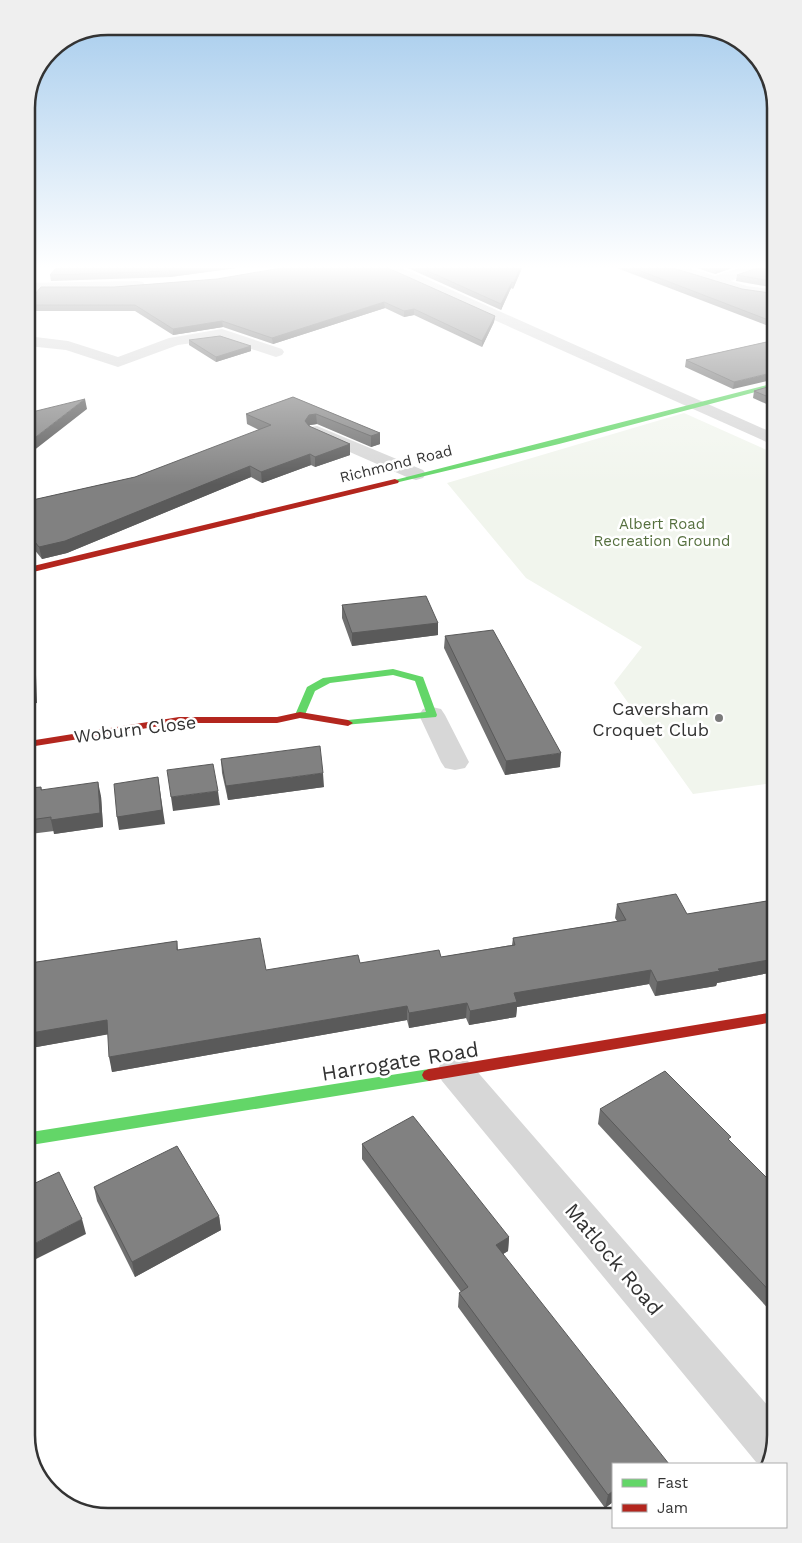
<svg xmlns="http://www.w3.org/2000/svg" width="802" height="1543" viewBox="0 0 802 1543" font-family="'Work Sans',sans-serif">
  <rect width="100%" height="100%" fill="#fff"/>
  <!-- green -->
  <path fill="#f1f5ed" d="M684,413L771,452L773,783L693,794L614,683L642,647L526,578L447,483Z"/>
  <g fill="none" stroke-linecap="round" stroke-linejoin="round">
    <!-- street -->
    <path fill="#d7d7d7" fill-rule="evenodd" d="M384,268H402L771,432V444L385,271Z
      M667,268H689L715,276L739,268H761L760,271L730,281L747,286L770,289V297L741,293L668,271Z
      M138,281L143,282L145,285L143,288L27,291V283Z
      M222,329L282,349L284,352L282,355L276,357L221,339L178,345L118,367L66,350L28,346L27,336L68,341L118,357L169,338Z
      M317,426L423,470L426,474L423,478L416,480L409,478L311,435L308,431L311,427Z
      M432,707L441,709L445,715L469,762L465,768L455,770L445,768L441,762L419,715L423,709Z
      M455,1057L468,1061L776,1415V1435L767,1464L756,1462L442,1081L437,1071L442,1061Z"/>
    <!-- fast -->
    <path fill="#63d668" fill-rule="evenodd" d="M771,384V388L559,444L395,483L391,481Z
      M393,669L423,677L437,715L436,717L344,725L343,723L344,721L348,720L426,712L415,681L393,675L330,683L315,691L304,717H296L295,715L307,687L323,678Z
      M429,1069L434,1071L436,1075L434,1079L429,1081L31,1145V1132Z"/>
    <!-- jam -->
    <path fill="#b3261e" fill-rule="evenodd" d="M395,479L399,481L398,483L29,573V567Z
      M300,712L348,720L353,723L348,726L300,718L277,723H179L29,747V741L179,717H277Z
      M774,1012V1022L429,1081L424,1079L422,1075L424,1071L429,1069Z"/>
  </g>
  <!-- wall -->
  <path fill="#6f6f6f" d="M56,268H236L170,277L51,281L50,275Z
    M408,268H522L513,289L511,288L501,310Z
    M617,268H673L742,289L770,293L771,327Z
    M697,268H732L715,274Z
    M770,268V288V287L736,281L737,275Z
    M217,279L495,316L494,322L482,347L414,315L404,317L385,308L273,344L223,327L173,335L135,311H27V303L114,287Z
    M189,340L251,346V351L216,362L189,345Z
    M771,341L733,389L685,367L686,360Z
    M771,386V406L753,398L754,391Z
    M293,397L380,433V444L371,447L317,424L310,425L309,426L350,444V455L315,467L311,465L262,483L251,477L67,553L42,559L33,548H28V501L135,477L259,430L247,424L246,414Z
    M342,605L438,623V635L352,646L342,618Z
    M445,636L560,767L505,775L444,648Z
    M221,759L324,787L228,800L222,773Z
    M41,787L42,790L101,796L103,827L54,834V831L30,834V788Z
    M773,900L774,972L717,983L716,986L655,996L649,984L517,1007L516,1017L469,1025L466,1018L409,1028L407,1020L112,1072L108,1034L31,1048L30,963L177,941L178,950L266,970L441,957L512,945L513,938L617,921L615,918L617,904L687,914Z
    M600,1109L730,1141L775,1186V1316L598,1124Z
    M362,1144L509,1237L508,1251L503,1254L613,1464V1502L605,1508L458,1307L459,1293L461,1292L362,1159Z
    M94,1187L219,1216L221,1230L135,1277L97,1201Z"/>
  <!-- shaded-wall -->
  <path fill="#5a5a5a" d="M189,268H236L170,277L169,271Z
    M520,268H522L513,289L514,283Z
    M716,268H732L715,274Z
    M512,282L511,288L501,310V304Z
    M384,302L385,308L273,344L272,338Z
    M414,309V315L404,317V311Z
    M495,316L494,322L482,347V341Z
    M222,321L223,327L173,335V329Z
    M251,346V351L216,362V357Z
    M771,373V380L733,389L734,382Z
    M85,399L87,409L28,455V443Z
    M316,414L317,424L310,425L305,431V421L309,415Z
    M380,433V444L371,447V436Z
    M350,444V455L315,467V457Z
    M310,454L311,465L262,483L261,472Z
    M250,466L251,477L67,553L42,559L39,547Z
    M438,623V635L352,646V633Z
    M33,662L36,675L37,703L29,704V691Z
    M561,753L560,767L505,775L506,761Z
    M323,773L324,787L228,800L226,786Z
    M158,777L165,824L119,830L117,817Z
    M98,782L101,796L103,827L54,834L51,820Z
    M218,791L220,805L173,811L171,797Z
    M774,959V972L717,983L716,986L655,996L657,982L718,969Z
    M651,970L649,984L517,1007L516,1017L469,1025L470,1011L514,993Z
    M467,1003L466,1018L409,1028V1013Z
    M407,1006V1020L112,1072L109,1057Z
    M107,1020L110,1034L31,1048V1033Z
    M219,1216L221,1230L135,1277L132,1262Z
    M82,1219L86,1234L32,1261V1245Z
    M509,1237L508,1251L495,1259L496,1245Z
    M613,1491V1502L605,1508L608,1495Z"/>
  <!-- building -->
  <path fill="#818181" stroke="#5a5a5a" d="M56,268H189L169,271L50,275Z
    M281,268H388L495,316L482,341L414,309L404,311L384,302L272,338L222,321L173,329L135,305H27V303L41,287H114L217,279Z
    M421,268H520L514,283L512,282L501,304Z
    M633,268H673L742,289L770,293L771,321Z
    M757,268H770V281L737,275Z
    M220,336L251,346L216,357L189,340Z
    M771,341V373L734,382L686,360Z
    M771,386V398L754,391Z
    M293,397L380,433L371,436L316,414L309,415L305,421L309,426L350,444L315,457L310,454L261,472L250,466L65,541L39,547L30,536H28V501L135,477L271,425L246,414Z
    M85,399L28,443V413Z
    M426,596L438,623L352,633L342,605Z
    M493,630L561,753L506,761L445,636Z
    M29,662H33L34,690L29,691Z
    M320,746L323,773L226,786L221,759Z
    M213,764L218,791L171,797L167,770Z
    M158,777L162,810L117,817L114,784Z
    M98,782L100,813L51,820V817L30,820V788L41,787V790Z
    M676,894L687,914L773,900L774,959L718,969L720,971L657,982L651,970L514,993L517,1002L470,1011L467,1003L409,1013L407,1006L109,1057L107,1020L31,1033L30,963L177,941V950L260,938L266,970L358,955L360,963L439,950L441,957L515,945L513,938L626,920L617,904Z
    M665,1071L731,1137L728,1139L775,1186V1297L600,1109Z
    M413,1116L509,1237L496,1245L669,1464H613V1491L608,1495L459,1293L468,1287L362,1144Z
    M177,1146L219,1216L132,1262L94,1187Z
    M59,1172L82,1219L32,1245L31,1185Z"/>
  <!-- sky -->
  <linearGradient id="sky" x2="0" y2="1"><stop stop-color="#a3caec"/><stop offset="0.55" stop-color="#fff"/><stop offset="1" stop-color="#fff" stop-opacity="0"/></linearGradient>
  <rect width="802" height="485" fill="url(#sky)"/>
  <!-- markers -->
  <circle fill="#7a7a7a" stroke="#fff" stroke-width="2" cx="719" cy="718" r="5"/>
  <g text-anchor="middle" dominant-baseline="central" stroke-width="5" stroke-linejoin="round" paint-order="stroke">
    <!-- far-street labels -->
    <g font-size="15" fill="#333" stroke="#fff">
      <text transform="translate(396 464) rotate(-14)">Richmond Road</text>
    </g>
    <!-- far-park labels -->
    <g font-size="15" fill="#56703f" stroke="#fff">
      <text x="662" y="524">Albert Road<tspan x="662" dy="17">Recreation Ground</tspan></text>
    </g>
    <!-- poi labels -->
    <g font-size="18" fill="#333" stroke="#fff" text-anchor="end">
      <text x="709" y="708">Caversham<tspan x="709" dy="21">Croquet Club</tspan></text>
    </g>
    <!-- street labels -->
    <g font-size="18" fill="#333" stroke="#fff">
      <text transform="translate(135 729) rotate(-7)">Woburn Close</text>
    </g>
    <!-- near-street labels -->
    <g font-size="21" fill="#333" stroke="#fff">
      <text transform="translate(400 1061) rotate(-9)">Harrogate Road</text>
      <text transform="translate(614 1259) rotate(50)">Matlock Road</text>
    </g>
  </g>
  <!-- crop -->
  <path d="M0 0H802V1543H0ZM108 35H694A73 73 0 0 1 767 108V1435A73 73 0 0 1 694 1508H108A73 73 0 0 1 35 1435V108A73 73 0 0 1 108 35Z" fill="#efefef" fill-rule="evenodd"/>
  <path fill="none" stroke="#333" stroke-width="2.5" d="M108 35H694A73 73 0 0 1 767 108V1435A73 73 0 0 1 694 1508H108A73 73 0 0 1 35 1435V108A73 73 0 0 1 108 35Z"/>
  <!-- legend -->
  <rect x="612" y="1463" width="175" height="65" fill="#ffffff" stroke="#adadad"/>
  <rect x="622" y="1479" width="25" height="8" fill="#63d668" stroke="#adadad"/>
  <text x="657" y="1488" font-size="15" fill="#333333">Fast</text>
  <rect x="622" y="1504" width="25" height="8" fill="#b3261e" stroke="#adadad"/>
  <text x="657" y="1513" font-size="15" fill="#333333">Jam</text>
</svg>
